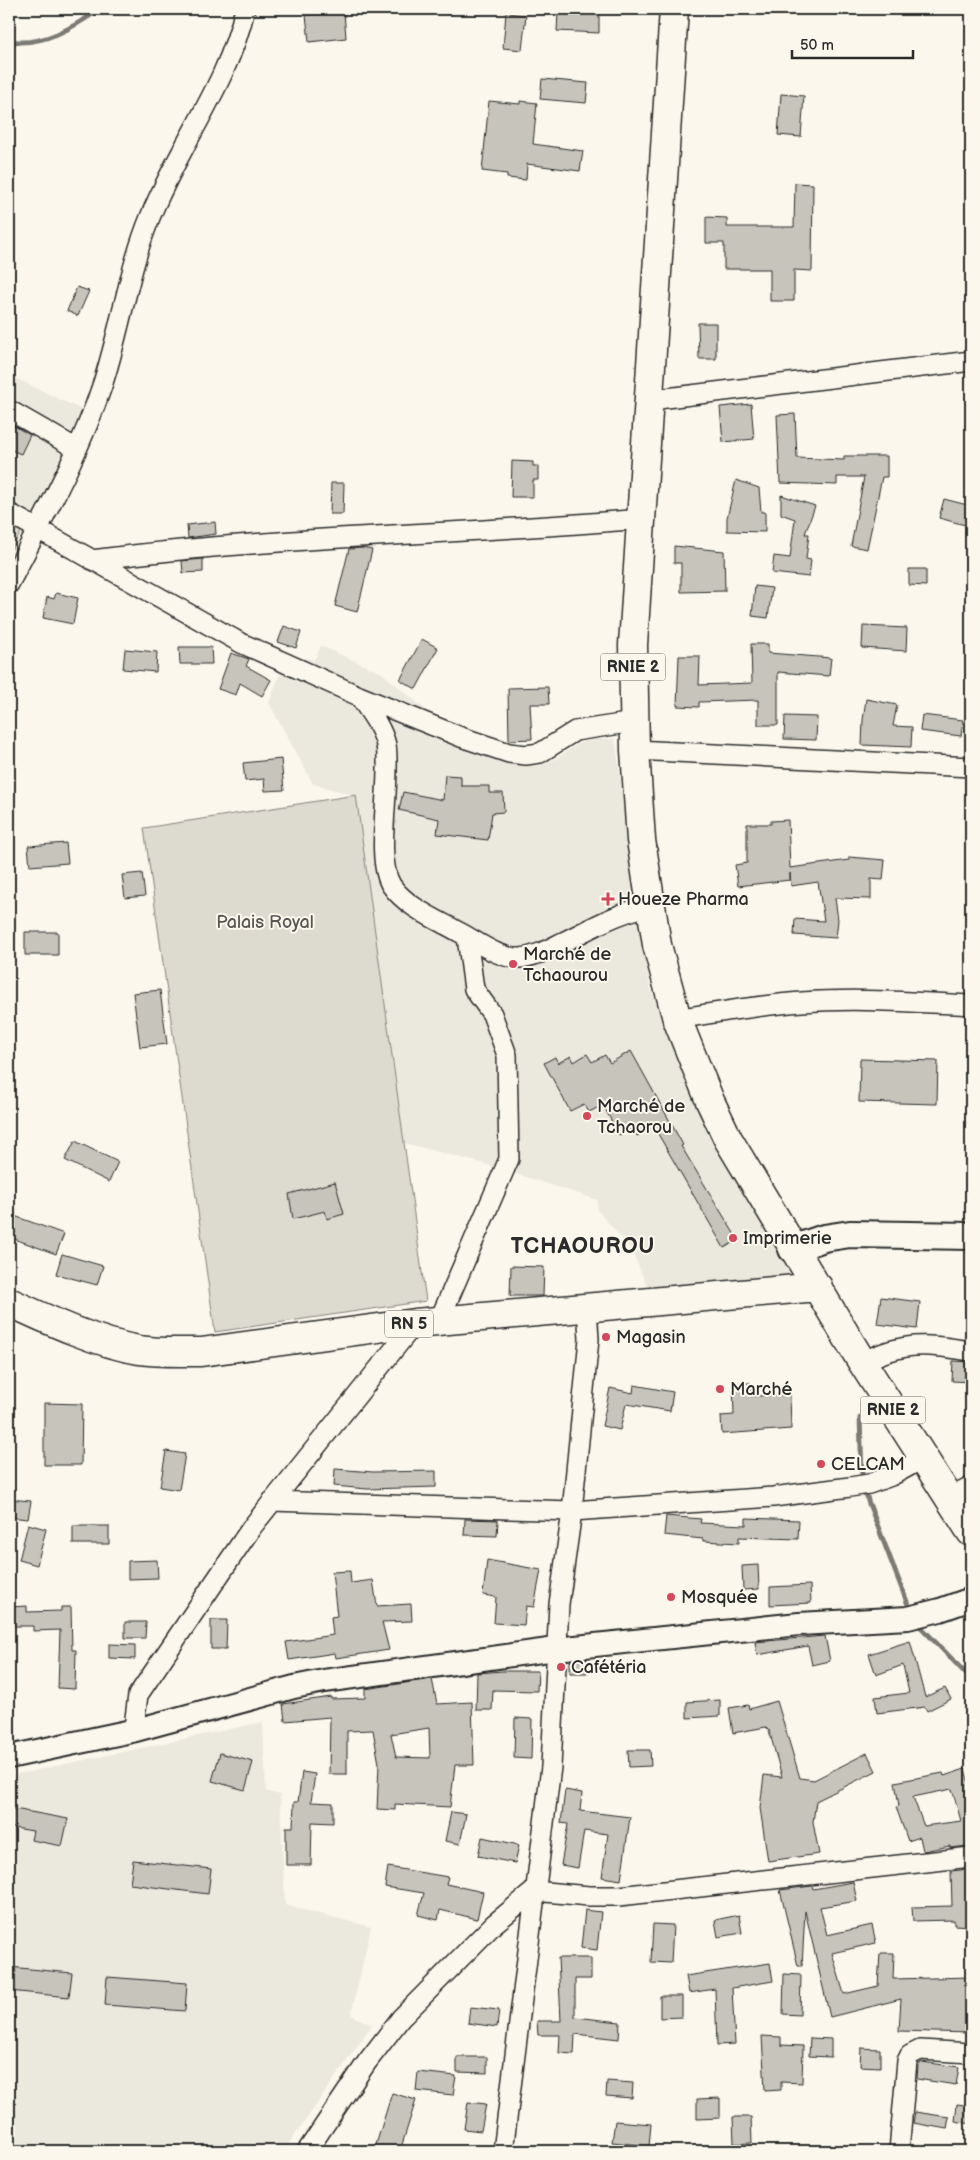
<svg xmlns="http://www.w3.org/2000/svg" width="980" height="2160" viewBox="0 0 980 2160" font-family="'Balsamiq Sans',sans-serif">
  <rect width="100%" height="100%" fill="#fbf7ec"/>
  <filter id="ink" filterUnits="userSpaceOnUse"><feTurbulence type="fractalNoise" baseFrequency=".02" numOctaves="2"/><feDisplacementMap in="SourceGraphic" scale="10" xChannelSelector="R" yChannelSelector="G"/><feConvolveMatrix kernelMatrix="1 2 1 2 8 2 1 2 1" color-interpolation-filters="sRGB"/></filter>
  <g filter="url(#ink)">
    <!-- built -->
    <path fill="#ebe8de" d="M9,375L82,410L35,520L9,506Z
      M321,646L382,673L428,712V737L498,761L519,766H538L557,758L578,744L594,739H615L650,987L704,1121L728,1166L799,1279L651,1295L631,1249L597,1210L598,1200L485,1164L404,1143L356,796L313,784L269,703L287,655L314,660Z
      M263,1722L266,1791L280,1795L285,1905L371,1927L351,2015L372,2025L284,2151H9V1776Z"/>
    <!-- green -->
    <path fill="#dddad0" stroke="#84827e" d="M9,526L21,532L9,554Z
      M356,795L426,1301L215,1332L144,828Z"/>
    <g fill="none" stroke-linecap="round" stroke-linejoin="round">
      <!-- stream -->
      <path stroke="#7b7a75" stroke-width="5" d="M9,41C42,47 74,27 100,9
        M860,1418L862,1474L868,1501L909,1607
        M921,1627L971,1679"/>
    </g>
    <!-- building -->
    <path fill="#c7c4bc" stroke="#2b2b2b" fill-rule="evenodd" d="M344,12L346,38L309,42L306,15Z
      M558,12L599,14V33L557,31Z
      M506,13L526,15L522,50L503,48Z
      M542,79L588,83L586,103L540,99Z
      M781,94L804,96L801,137L778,135Z
      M489,101L520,104V101L537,103L533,144L583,151L580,171L527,164L526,180L507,178V174L482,171Z
      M795,183L813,184L812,271L794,270V301H770V269H724V243H706V217L727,218V227H794Z
      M77,287L89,291L78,316L67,311Z
      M698,323H716V359H699Z
      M751,404L754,439L723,442L720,407Z
      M795,414L797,458L844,460V456H887V477H882L867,549L851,546L864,477H837V485L780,483L777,415Z
      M9,423L30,435L21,454L9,449Z
      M512,461L533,462V466H538V480H533V497H511Z
      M736,480L759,488L761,512H765V532L727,531V518Z
      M331,483H344L343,514H330Z
      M781,495L815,506L805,534H809L806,559L811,560L809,577L772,573L774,556L790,558L795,519L781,514Z
      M944,499L971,506L969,526L939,518Z
      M215,522L216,534L188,538L187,525Z
      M674,546L724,551L725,591L681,592V563H674Z
      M363,548L372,550L357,612L335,606L349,549Z
      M203,559V572L183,573L182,561Z
      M909,569H926V586L909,585Z
      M755,586L772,588L768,618L752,616Z
      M56,593L78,598L73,624L43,618L47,597L54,599Z
      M284,626L301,632L296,648L278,642Z
      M863,626L907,628L906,651L862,648Z
      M422,639L438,648L416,689L400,680Z
      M751,644H768V653L831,658L829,676L778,672V725H758V700L699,702V707L677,706L679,656H700L699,685L752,683Z
      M179,647H211L212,664H180Z
      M125,649L157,652L156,672L123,669Z
      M231,653L249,659L246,666L271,680L262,696L240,683L236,695L218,689Z
      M548,687L549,704H530L532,739L509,740L508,688Z
      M866,699L897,705L893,726L912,727L911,747L862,745L863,720Z
      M922,715L963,720L961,736L920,731Z
      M785,716L817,717L816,740L784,739Z
      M281,759L284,790L265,791L264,779L245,781L243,763Z
      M445,775L461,776V786H489V793H503L504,812L492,813L488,840L437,834L439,819L399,810L403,792L443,800Z
      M788,820L790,868L849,860V857L885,860L883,880L871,879V899L835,898L838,920L836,938L794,935L795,919L824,921L818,882L791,886L790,873V880L738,886L735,865L747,863V824H771V821Z
      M66,843L68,863L30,866L28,846Z
      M142,873L145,896L125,898L122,875Z
      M25,932H58V955H25Z
      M160,990L167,1044L140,1047L133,993Z
      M631,1051L683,1145L681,1146L738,1240L724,1248L654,1127L637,1136L632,1128L619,1135L603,1105L589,1112L584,1104L570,1111L544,1063L555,1057L558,1063L571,1056L574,1062L587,1054L592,1062L605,1055L610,1063Z
      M860,1059L938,1061L937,1104L859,1102Z
      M75,1141L118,1162L109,1182L65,1160Z
      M335,1182L344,1214L327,1219L325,1211L293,1219L289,1194Z
      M9,1214L64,1234L56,1254L9,1237Z
      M62,1254L103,1266L97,1285L56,1274Z
      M511,1266L544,1267L543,1296H510Z
      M881,1297L920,1302L917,1329L877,1324Z
      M953,1361L971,1362V1382L952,1381Z
      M733,1383H751V1396L790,1395L791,1429L722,1434L721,1416L734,1415Z
      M634,1385L673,1392L670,1411L626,1404L620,1430L602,1426L610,1388L633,1393Z
      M44,1403L82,1404L81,1465H44Z
      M166,1451L185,1454L179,1490L160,1487Z
      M335,1469L373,1472L436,1471V1487L367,1489L334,1486Z
      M9,1499L31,1501L28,1519L9,1517Z
      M666,1516L701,1519L700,1523L746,1525V1518L799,1520L798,1539L739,1537V1543L703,1541V1539L664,1535Z
      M465,1519L498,1520L497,1536L464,1535Z
      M28,1524L46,1529L37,1565L19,1560Z
      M73,1526H109V1544H73Z
      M157,1560L158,1578L128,1579V1561Z
      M487,1560L541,1570L534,1607L526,1606L524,1625L494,1623L496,1597L483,1595Z
      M758,1565L759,1589L743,1590L742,1566Z
      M350,1571L351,1583L373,1580L377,1606L411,1604L412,1621L382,1622L389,1650L336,1658L335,1653L289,1660L286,1642L333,1635L331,1617L337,1616L332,1572Z
      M810,1585L811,1603L770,1605V1587Z
      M27,1606V1612L61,1611V1607H71L72,1650H76L75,1689L58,1688L60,1630L33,1631V1626H9V1607Z
      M211,1620H227L226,1649H211Z
      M125,1622H146L145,1638H125Z
      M825,1636L830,1661L812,1665L808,1646L757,1655L755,1642Z
      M910,1641L925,1697L945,1688L951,1699L927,1711L925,1707L877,1713L875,1697L909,1693L903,1665L876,1675L869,1654Z
      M109,1644L135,1645V1659L109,1658Z
      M587,1659V1673H570V1661Z
      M503,1671H538L537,1691L493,1690L492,1710H476L477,1673Z
      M432,1679L437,1704L472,1702L474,1765H455L450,1807L395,1804V1810L377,1809L379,1764L373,1730L347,1731V1774H329L330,1717L285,1721L283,1704L331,1697V1699L365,1698V1689ZM429,1728L430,1758L396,1757L391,1734Z
      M720,1700V1716L687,1718V1702Z
      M777,1701L800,1778L814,1780L867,1753L876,1771L816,1801L813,1822L819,1854L768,1861L760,1808L764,1775L782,1777L769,1730L766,1727L733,1733L729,1708L748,1705L749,1709Z
      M515,1718L532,1719L531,1759L514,1758Z
      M628,1750H650L651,1766L629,1767Z
      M220,1753L253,1762L245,1790L212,1781Z
      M965,1769L971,1791V1842L968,1843V1846L950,1848V1846L923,1851L920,1837L908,1841L896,1807L899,1806L895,1782L943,1773L944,1776ZM952,1789L961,1821L924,1826L913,1797Z
      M302,1772L315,1774L311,1802L333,1803V1823L312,1822L311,1865H286V1827H293L294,1802H298Z
      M565,1790L582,1793L580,1811L630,1817L621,1880L602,1877L608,1834L584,1831L578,1868L561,1865L568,1824L561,1823Z
      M9,1808L68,1819L62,1846L31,1840L33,1831L9,1827Z
      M451,1812L466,1814L460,1844L445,1841Z
      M482,1837L519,1845L515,1863L478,1856Z
      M133,1860L211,1869L208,1894L130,1884Z
      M388,1867L448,1877L446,1884L483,1892L477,1919L440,1910L438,1920L418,1915L424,1893L385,1887Z
      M969,1869L971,1926L954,1925V1920L913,1921L912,1907L952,1906L951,1871Z
      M853,1882L857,1901L820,1907L827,1935L872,1925L876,1943L832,1953L844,1994L878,1986L880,1953H894L893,1979L971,1977V2033L899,2031L901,1999L830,2017L805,1911L802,1966H798L780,1890L812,1886L813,1889Z
      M585,1910L601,1912L597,1950L581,1948Z
      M739,1915L742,1933L718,1937L715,1920Z
      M653,1924L673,1925L671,1963L651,1962Z
      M558,1958H591V1979H575V2017L620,2022L619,2039L575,2034L574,2054L559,2053L560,2035H538L537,2021H561Z
      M770,1963L773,1981L732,1988L735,2044L717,2045L715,1989L689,1993L686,1976Z
      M9,1967L72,1973L69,1997L9,1991Z
      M784,1974L801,1975L800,2015L783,2014Z
      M107,1977L187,1983L185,2011L105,2005Z
      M660,1996H682V2017L660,2018Z
      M470,2007L499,2010L497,2027L468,2023Z
      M762,2036L781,2037V2045L803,2046L802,2083L781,2082V2090L765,2091Z
      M810,2038L831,2039V2057L809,2056Z
      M861,2048L880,2049V2067L860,2066Z
      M457,2057H487V2073L457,2072Z
      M922,2062L959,2067L956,2085L917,2079L918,2064Z
      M418,2072L456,2076L453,2095L416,2091Z
      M607,2081L633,2083L632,2098L606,2096Z
      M392,2093L416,2100L400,2151H374Z
      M720,2098V2118L697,2119V2099Z
      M468,2102L486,2104L481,2131L464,2129Z
      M957,2104L971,2106V2124L955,2121Z
      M915,2112L949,2117L947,2129L913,2123Z
      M733,2117H751L752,2143L734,2144Z
      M615,2121L651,2124L649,2146L612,2142Z"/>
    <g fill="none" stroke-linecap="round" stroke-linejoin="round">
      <!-- minor casing -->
      <g stroke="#2b2b2b" stroke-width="22">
        <path id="minor" d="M650,400L971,361
          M9,410L77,449
          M9,513L241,643L359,696L461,737L509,753L526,755L540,753L575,731L634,722
          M92,560C274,536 458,535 641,519
          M9,584C42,520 79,455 102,386C121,329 128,270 151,215C180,144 228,84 245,9
          M359,696C369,711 382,727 386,745C392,782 374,857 391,885C406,907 436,919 459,932C478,942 499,959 521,958C537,956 549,949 563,942C592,928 620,911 651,906
          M635,750L971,767
          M677,1019C719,1012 760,1005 802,1002C858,998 916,1002 971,1005
          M439,1321L509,1159L507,1055L492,1014L474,989L467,937
          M862,1362C906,1341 924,1344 971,1351
          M949,1498L971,1487
          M272,1501L572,1511L773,1497L850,1487L869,1484L891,1476L924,1458
          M136,1730L135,1718L138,1695L252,1527L415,1323
          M307,2151L367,2062L401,2018L494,1924L534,1891L589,1896H619L971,1857
          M503,2151L551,1767L559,1604L572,1511L589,1339L587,1308
          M899,2151L907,2061L910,2055L920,2050L971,2053"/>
      </g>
      <!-- tertiary casing -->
      <g stroke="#2b2b2b" stroke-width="26">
        <path id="tertiary" d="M9,1757L136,1730L294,1687L324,1681L556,1649L799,1624L908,1618L940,1610L971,1599"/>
      </g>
      <!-- secondary casing -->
      <g stroke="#2b2b2b" stroke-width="30">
        <path id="secondary" d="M792,1249L824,1238L850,1234L971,1236"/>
      </g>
      <!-- primary casing -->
      <g stroke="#2b2b2b" stroke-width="31">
        <path id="primary" d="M674,9L633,645L635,750L641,840L657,945L677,1019L710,1101L728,1139L862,1362L971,1532
          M9,1302C48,1320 97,1343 139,1350C160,1353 180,1352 201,1352L415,1323L818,1287"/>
      </g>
      <!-- minor -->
      <use href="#minor" stroke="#fbf7ec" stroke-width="19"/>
      <!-- tertiary -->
      <use href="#tertiary" stroke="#fbf7ec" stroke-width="22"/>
      <!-- secondary -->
      <use href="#secondary" stroke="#fbf7ec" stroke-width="26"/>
      <!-- primary -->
      <use href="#primary" stroke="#fbf7ec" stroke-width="28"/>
    </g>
  </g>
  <!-- markers -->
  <g fill="#d1495b" stroke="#fbf7ec" stroke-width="2">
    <path d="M605.5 891.5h5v5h5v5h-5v5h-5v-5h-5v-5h5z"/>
    <circle cx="513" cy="964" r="5"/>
    <circle cx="587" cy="1116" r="5"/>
    <circle cx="733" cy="1238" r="5"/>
    <circle cx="606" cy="1337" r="5"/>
    <circle cx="720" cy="1389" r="5"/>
    <circle cx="821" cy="1464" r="5"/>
    <circle cx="671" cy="1597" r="5"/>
    <circle cx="561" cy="1667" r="5"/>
  </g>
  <g text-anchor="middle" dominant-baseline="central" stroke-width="4" stroke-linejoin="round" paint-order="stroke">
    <!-- shield labels -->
    <g fill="#fbf7ec" stroke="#696865" stroke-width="1">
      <rect x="600.5" y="653.5" width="65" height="27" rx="4"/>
      <rect x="385" y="1310.5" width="48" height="27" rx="4"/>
      <rect x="860.5" y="1396.5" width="65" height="27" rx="4"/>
    </g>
    <g font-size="16" font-weight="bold" fill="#2b2b2b">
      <text x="633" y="667">RNIE 2</text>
      <text x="409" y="1324">RN 5</text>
      <text x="893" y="1410">RNIE 2</text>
    </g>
    <!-- poi labels -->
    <g font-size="18" fill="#2b2b2b" stroke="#fbf7ec" text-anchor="start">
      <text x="618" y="899">Houeze Pharma</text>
      <text x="523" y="954">Marché de<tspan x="523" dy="21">Tchaourou</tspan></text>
      <text x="597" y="1106">Marché de<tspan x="597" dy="21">Tchaorou</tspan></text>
      <text x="743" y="1238">Imprimerie</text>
      <text x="616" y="1337">Magasin</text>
      <text x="730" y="1389">Marché</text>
      <text x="831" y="1464">CELCAM</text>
      <text x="681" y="1597">Mosquée</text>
      <text x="571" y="1667">Cafétéria</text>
    </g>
    <!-- park labels -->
    <g font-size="18" fill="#585754" stroke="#fbf7ec">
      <text x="265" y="922">Palais Royal</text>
    </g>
    <!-- district labels -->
    <g font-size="22" font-weight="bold" letter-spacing="1" fill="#2b2b2b" stroke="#fbf7ec">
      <text x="583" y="1246">TCHAOUROU</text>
    </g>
  </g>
  <!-- margin -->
  <rect width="980" height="2160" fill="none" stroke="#fbf7ec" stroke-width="30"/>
  <rect x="15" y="15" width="950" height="2130" fill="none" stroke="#2b2b2b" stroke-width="2" filter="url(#ink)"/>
  <!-- scale -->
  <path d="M792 50v8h121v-8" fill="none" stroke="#2b2b2b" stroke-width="2.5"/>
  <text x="800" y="50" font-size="15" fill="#2b2b2b" stroke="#fbf7ec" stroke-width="4" paint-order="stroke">50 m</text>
</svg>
